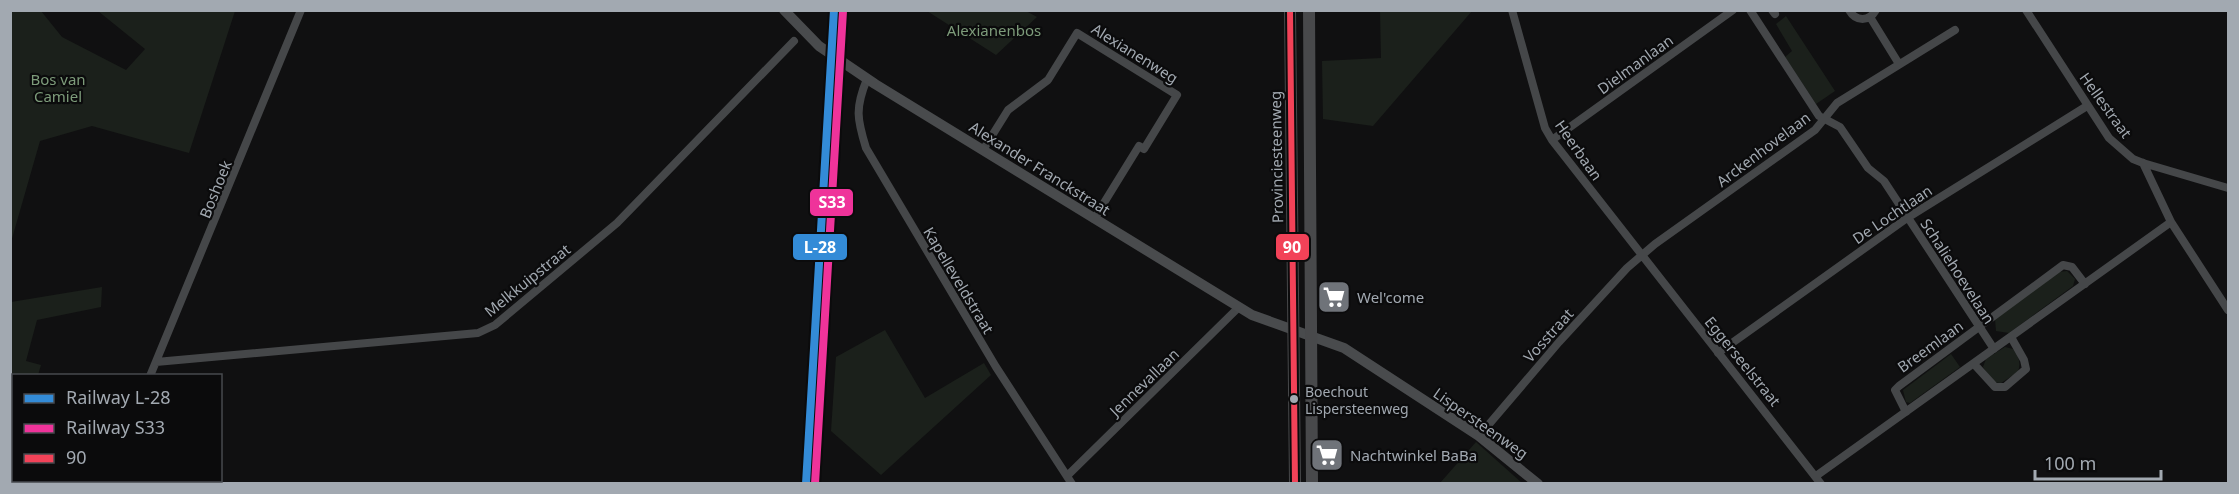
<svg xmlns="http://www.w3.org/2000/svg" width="2239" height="494" viewBox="0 0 2239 494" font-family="'Noto Sans',sans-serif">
  <rect width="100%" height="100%" fill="#101011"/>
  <!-- green -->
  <path fill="#1b201b" d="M11,10L41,11L62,37L126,70L145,49L98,11H235L189,153L92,126L40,141L11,242Z
    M927,11H1026L1037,17L996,55Z
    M1380,11H1472L1373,126L1323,119L1322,61L1381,58Z
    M1786,16L1835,91L1816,104L1785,57L1792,51L1776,24Z
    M2067,271L2075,279L2073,286L2009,333L1996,331L1995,319L2059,272Z
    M102,287L101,307L37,320L26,361L41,365L38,375L14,376V480L82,481L80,484L11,483V302Z
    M885,330L925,398L984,363L991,375L881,475L831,431L836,357Z
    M2005,347L2013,349C2019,357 2021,362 2018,372L2001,383L1993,382L1983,367L1986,359Z
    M1951,354L1960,367L1910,403L1906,402L1903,390Z
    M1476,442L1522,483H1440Z"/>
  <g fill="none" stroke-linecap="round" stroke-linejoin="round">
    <!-- street -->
    <path stroke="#454749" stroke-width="8" d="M1512,10L1545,128L1552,140L1821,484
      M1750,10L1819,116L1840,127L1868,168L1884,181L1994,349
      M1772,10L1775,14
      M1849,10C1856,22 1869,22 1876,10
      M2026,10L2109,138L2133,159L2143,163L2228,188
      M1870,17L1899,64
      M867,79C855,108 857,119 866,148L996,367L1072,484
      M1552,140L1733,10
      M983,150L1008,110L1048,80L1077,33L1177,95L1144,149L1139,146L1094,219
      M2143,163L2171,222L2228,310
      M1718,353L1907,218L2087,106
      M156,362L478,333L495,325L617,223L794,41
      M1974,364L1995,387H2005L2026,369L2024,360L2011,337
      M150,376L301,10
      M1906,412L1895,390L1899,386L2063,265L2072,267L2085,284
      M1479,436L1559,342L1627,268L1655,244L1815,130L1837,103L1955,30
      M1067,476L1239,307
      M1816,476L2171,222
      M96,484L99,480"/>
    <!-- secondary -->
    <path stroke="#494b4d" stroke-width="10" d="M784,10L819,46L875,84L1252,315L1344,348L1479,436L1538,484"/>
    <!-- primary -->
    <path stroke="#48494b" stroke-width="12" d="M1290,10L1295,484
      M1309,10L1312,484"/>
    <!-- bus-1 casing -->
    <g stroke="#0b0b0c" stroke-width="10">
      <path id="bus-1" d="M1290,10L1295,484"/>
    </g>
    <!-- bus-1 -->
    <use href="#bus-1" stroke="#f24258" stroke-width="6"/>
    <!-- rail-1 casing -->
    <g stroke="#0b0b0c" stroke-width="12">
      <path id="rail-1" d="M806,484L834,10"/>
    </g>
    <!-- rail-2 casing -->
    <g stroke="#0b0b0c" stroke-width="12">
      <path id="rail-2" d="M815,484L843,11"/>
    </g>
    <!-- rail-1 -->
    <use href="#rail-1" stroke="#338bd7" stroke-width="8"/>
    <!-- rail-2 -->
    <use href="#rail-2" stroke="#ef339a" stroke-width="8"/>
  </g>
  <!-- icons -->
  <defs>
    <g id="supermarket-square" transform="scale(1.725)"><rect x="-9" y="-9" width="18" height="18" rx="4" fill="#6f7379" stroke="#0b0b0c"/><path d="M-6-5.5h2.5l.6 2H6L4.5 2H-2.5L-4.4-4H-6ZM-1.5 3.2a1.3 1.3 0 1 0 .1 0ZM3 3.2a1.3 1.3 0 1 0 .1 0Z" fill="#fff"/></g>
  </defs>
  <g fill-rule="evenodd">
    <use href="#supermarket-square" x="1334" y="297"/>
    <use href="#supermarket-square" x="1327" y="455"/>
  </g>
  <!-- markers -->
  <circle fill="#a2a9b1" stroke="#0b0b0c" stroke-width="2" cx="1294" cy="399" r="5"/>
  <g text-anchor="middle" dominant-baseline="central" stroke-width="4.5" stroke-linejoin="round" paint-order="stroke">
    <!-- bus labels -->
    <g font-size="14" fill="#a2a9b1" stroke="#0b0b0c" text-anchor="start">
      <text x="1305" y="391">Boechout<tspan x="1305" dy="17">Lispersteenweg</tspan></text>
    </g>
    <!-- park labels -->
    <g font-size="15" fill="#7d9b7a" stroke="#0b0b0c">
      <text x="994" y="30">Alexianenbos</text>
      <text x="58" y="79">Bos van<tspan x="58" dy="17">Camiel</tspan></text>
    </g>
    <!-- street labels -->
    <g font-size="15" fill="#a2a9b1" stroke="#0b0b0c">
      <text transform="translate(1135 53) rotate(32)">Alexianenweg</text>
      <text transform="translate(1635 64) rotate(-36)">Dielmanlaan</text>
      <text transform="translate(2106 105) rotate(54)">Hellestraat</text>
      <text transform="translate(1763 149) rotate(-37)">Arckenhovelaan</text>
      <text transform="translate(1579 150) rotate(55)">Heerbaan</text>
      <text transform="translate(1276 157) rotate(-91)">Provinciesteenweg</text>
      <text transform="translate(1040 168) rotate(32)">Alexander Franckstraat</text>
      <text transform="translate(215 189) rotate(-68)">Boshoek</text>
      <text transform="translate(1892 214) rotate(-34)">De Lochtlaan</text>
      <text transform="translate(1958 271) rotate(57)">Schaliehoevelaan</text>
      <text transform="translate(527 280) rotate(-39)">Melkkuipstraat</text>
      <text transform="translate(959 280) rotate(59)">Kapelleveldstraat</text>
      <text transform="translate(1548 335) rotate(-48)">Vosstraat</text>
      <text transform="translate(1930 346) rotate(-36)">Breemlaan</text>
      <text transform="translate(1743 361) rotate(51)">Eggerseelstraat</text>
      <text transform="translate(1144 382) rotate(-44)">Jennevallaan</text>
      <text transform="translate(1481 423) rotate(35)">Lispersteenweg</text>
    </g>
    <!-- poi labels -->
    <g font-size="15" fill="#a2a9b1" stroke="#0b0b0c" text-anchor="start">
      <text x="1357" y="297">Wel'come</text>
      <text x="1350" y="455">Nachtwinkel BaBa</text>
    </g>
  </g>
  <g stroke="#0b0b0c" stroke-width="2">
    <rect x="809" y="188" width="45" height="29" rx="6" fill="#ef339a"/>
    <rect x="1275" y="233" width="35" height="28" rx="6" fill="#f24258"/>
    <rect x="792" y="233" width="56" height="28" rx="6" fill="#338bd7"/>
  </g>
  <g font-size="16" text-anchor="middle" font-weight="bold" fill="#fff">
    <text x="832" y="208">S33</text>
    <text x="1292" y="253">90</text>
    <text x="820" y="253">L-28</text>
  </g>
  <!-- border -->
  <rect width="2239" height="494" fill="none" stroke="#a2a9b1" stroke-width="24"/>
  <!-- legend -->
  <rect x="12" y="374" width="210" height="108" fill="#0b0b0c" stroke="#474a4e" stroke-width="1.5"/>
  <rect x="24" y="394" width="30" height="9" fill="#338bd7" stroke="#474a4e" stroke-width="1.5"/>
  <text x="66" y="404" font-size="18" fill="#a2a9b1">Railway L-28</text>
  <rect x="24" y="424" width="30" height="9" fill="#ef339a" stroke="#474a4e" stroke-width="1.5"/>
  <text x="66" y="434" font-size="18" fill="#a2a9b1">Railway S33</text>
  <rect x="24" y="454" width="30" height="9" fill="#f24258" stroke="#474a4e" stroke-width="1.5"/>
  <text x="66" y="464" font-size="18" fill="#a2a9b1">90</text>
  <!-- scale -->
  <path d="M2035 470v9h126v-9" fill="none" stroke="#a2a9b1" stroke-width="3"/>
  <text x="2044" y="470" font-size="18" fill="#a2a9b1" stroke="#0b0b0c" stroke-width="4.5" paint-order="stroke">100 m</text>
</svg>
